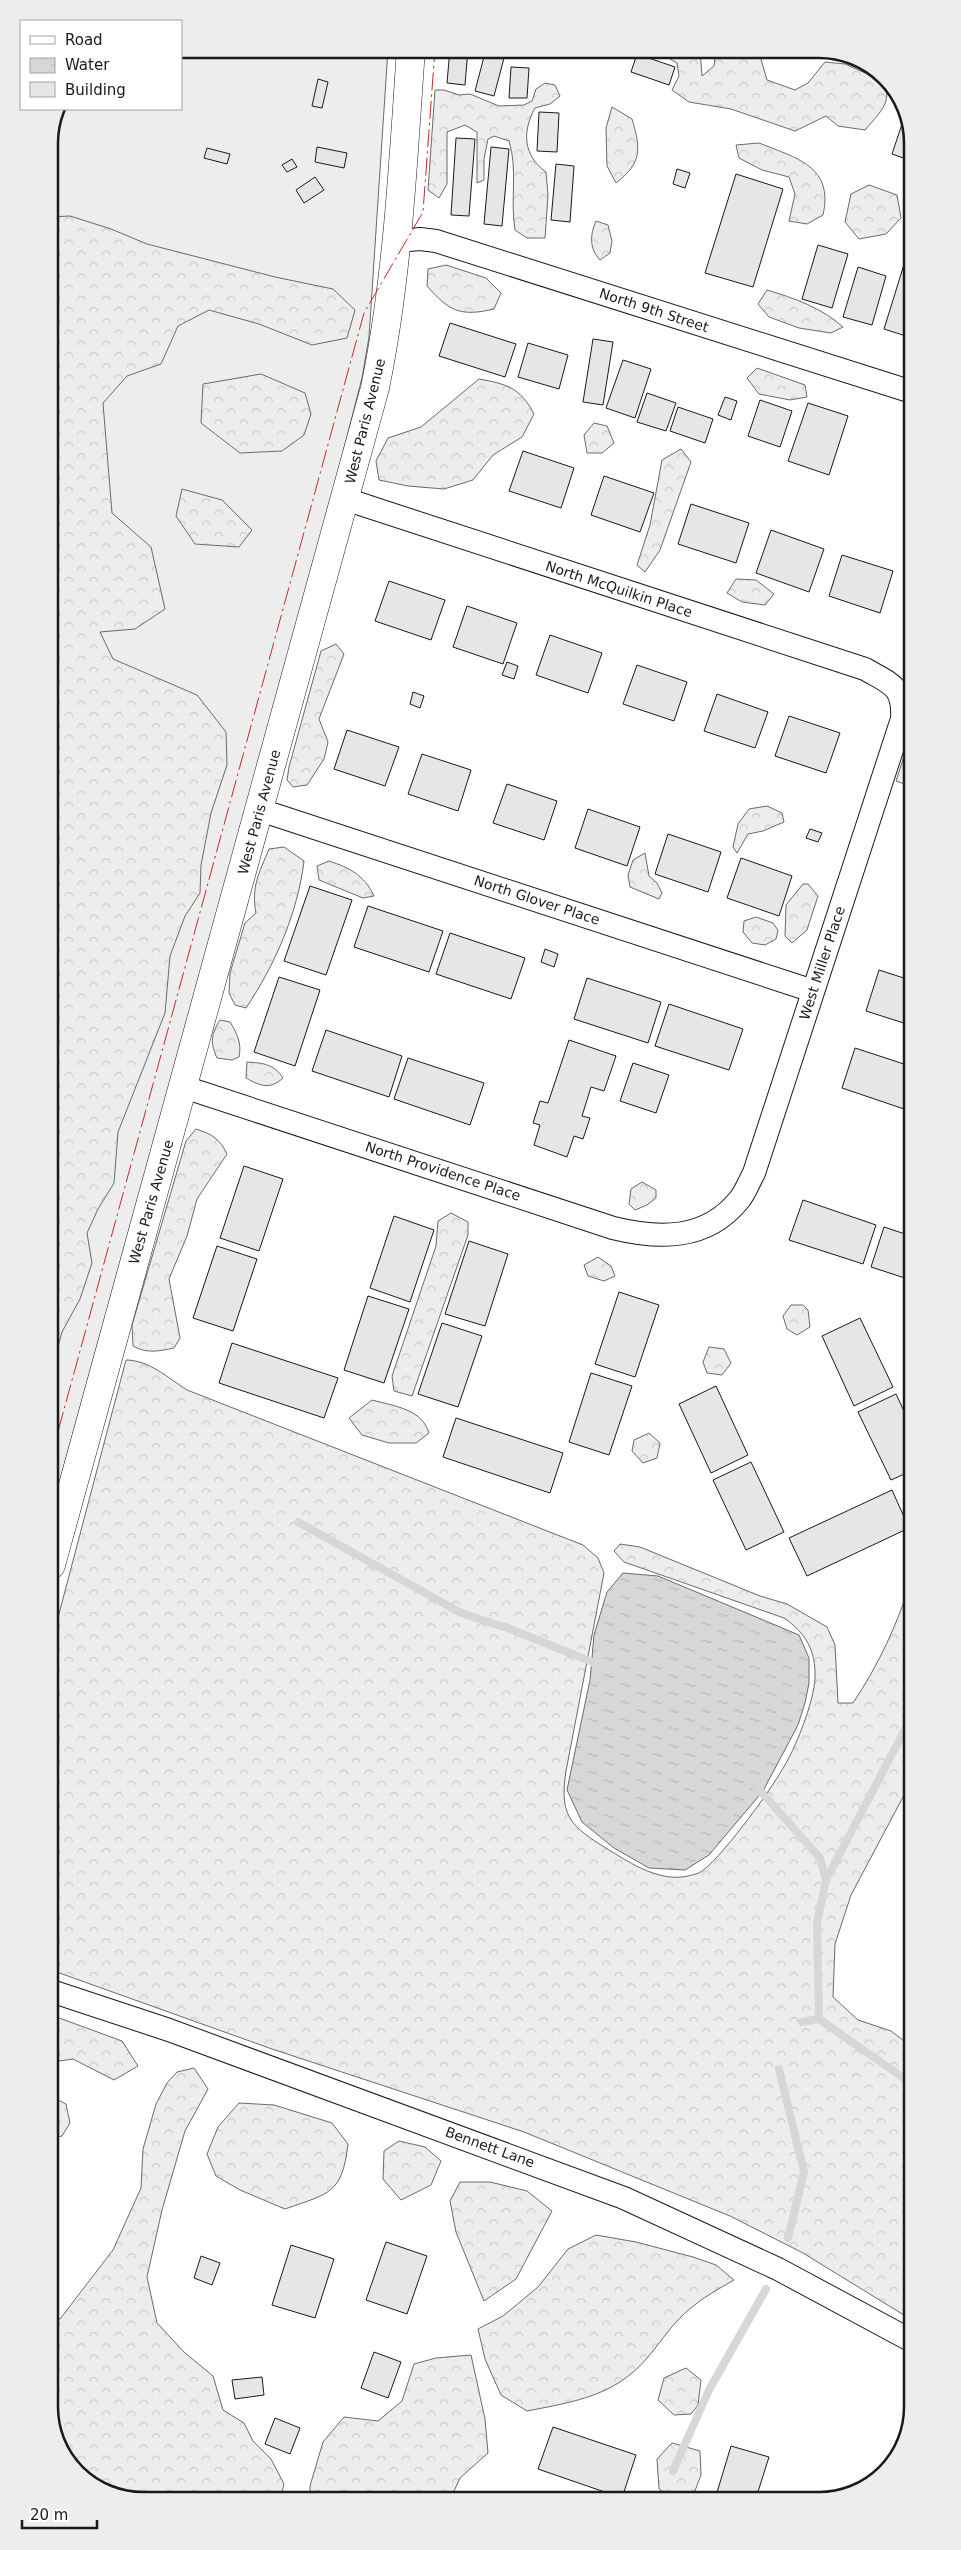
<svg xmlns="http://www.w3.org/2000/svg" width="961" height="2550" viewBox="0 0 961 2550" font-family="'DejaVu Sans',sans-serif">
  <defs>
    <pattern id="forest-crowns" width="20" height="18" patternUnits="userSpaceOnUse" patternTransform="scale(1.25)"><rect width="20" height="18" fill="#ededed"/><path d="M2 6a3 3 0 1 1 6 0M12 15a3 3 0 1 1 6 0" fill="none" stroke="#cbcbcb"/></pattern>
    <pattern id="water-ripples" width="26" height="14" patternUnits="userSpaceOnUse" patternTransform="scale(1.25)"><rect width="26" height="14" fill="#d7d7d7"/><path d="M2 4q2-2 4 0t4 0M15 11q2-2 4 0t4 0" fill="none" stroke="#b8b8b8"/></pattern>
  </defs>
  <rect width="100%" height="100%" fill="#fff"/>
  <!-- built -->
  <path fill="#ededed" stroke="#6a6a6a" d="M181,49H388L369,337L362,378L332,495L51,1513L49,136L61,109H181Z
    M910,738V786L896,781Z"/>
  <!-- forest -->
  <path fill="url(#forest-crowns)" stroke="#6a6a6a" d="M653,49H700L702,76L714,66L716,49H758L767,80L795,90L808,83L825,62L845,64L865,73L877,70C896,98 885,107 865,130L838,126L826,116L795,131L731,109L689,102L672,90L679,76L677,63Z
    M545,83L555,85L560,96L550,104L535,108C522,132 523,155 546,172L548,195L545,238H527L515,230C510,201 518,169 509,141L494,136L488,139L484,159V180L477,183V132L465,125L447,132V184L439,198L428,190L435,90H444L459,95L470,94L499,106L524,105L532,101L536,89Z
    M612,107L632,119C641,149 642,163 616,183L607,166L606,128Z
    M759,143C796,158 834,166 823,215L807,224L789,221L795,194L789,177L762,170L739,158L736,145Z
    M869,185L897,195L901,218L886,234L859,239L845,222L851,194Z
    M70,216L111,229L147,244L275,277L333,289L355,310L347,338L312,345L259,324L209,310L178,326L161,364L127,376L103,403L112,513L151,547L165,609L135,629L100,632L113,659L197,695L226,732L227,765L211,813L201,865L200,893L185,916L170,956L165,1013L118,1132L114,1183L98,1209L87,1233L92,1263L80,1299L62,1332L51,1372L49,217Z
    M596,221L608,225L612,241L610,253L600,260C589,248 590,235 596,221Z
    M446,265L486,278L501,293L494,309C460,317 449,311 427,286L428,269Z
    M767,290C794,298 822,308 843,327L831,333L799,328L769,317L758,304Z
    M757,368L805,385L807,397L790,400L759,394L747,378Z
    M261,374L305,393L311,414L304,435L282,451L240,453L201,423L203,384Z
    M479,379C506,384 520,387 534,414L522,437L493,455L473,480L444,489L408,486L379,480L376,461L388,438L421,427Z
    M594,423L607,426L614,443L602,453H587L584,435Z
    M681,449L691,462L660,550L645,572L637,565L650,525L662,460Z
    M182,489L222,500L252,530L239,547L195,544L176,516Z
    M736,579L756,580L774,594L765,605L742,602L727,593Z
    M336,644L344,654L319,719L328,742L324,759L307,785L293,787L287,780L289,767L321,651Z
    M767,806L782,813L784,822L763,831L748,834L737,853L733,847L738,824L749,809Z
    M284,847L304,861C298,912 275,965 246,1008L235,1005L229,993L230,973L245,923L256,913C251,887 259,873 269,849Z
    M645,853L649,876L657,883L662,893L659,899L630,887L628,875L633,860Z
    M329,861C350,868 364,875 374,896L363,898L319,880L317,866Z
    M803,884H808L818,896L807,930L792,943L785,936L786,905Z
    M756,917L773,923L778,930L776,939L765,945L752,943L743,932L744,921Z
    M220,1020L230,1022C237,1033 242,1044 239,1057L232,1060L217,1058C210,1043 211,1034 220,1020Z
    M247,1062C263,1063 274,1064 283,1078C270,1090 260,1086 246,1078Z
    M196,1129C212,1134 220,1139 227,1154L197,1199L187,1236L169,1279L180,1338L174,1348C159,1351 147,1354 133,1346L132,1325L186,1141Z
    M642,1182L656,1190V1198L647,1205L635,1210L629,1204L631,1189Z
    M451,1213L468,1222V1235L412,1396L394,1391L392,1376L436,1246L438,1221Z
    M598,1257L611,1266L615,1276L604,1281L588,1276L584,1265Z
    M791,1305H803L808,1310L810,1327L797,1335L787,1329L783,1316Z
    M709,1347L724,1349L731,1363L722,1375L707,1373L703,1362Z
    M126,1360C149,1360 168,1378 187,1390L583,1545L598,1558L604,1573L566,1771C560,1811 567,1824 601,1845C626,1860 657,1883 688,1876C691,1875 696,1874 699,1873C718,1863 770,1791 782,1770C795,1750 814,1702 815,1678C816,1651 806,1633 784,1618L624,1562L614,1551L620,1544L640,1547L760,1596L787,1604L827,1627L835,1645L838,1703H853C879,1664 897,1625 911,1581V1782L851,1895L835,1944L833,1997L858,2020L891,2031L912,2047V2320L803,2253L730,2216L524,2132L272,2049L51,1970V1644Z
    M372,1400C394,1406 422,1409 429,1433L416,1443H389L362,1435L349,1418Z
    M649,1433L660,1443L657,1458L643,1463L632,1451L634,1440Z
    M51,2015L122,2041L138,2066L114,2080L73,2059L52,2062Z
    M194,2068L208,2089L185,2131L162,2210L147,2277L157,2323L184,2352L213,2376L223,2410L244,2423L253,2441L271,2459L284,2484L280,2500L136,2501L81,2478L52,2432V2314L60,2319L113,2250L141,2188L143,2149L156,2104L167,2083L177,2072Z
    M52,2097L66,2104L70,2123L62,2136L52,2138Z
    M239,2103L274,2105L332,2123L348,2144C342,2194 330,2193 285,2209L240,2190L216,2176L207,2154L218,2127Z
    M399,2141L425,2147L441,2161L431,2185L401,2200L383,2179L384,2151Z
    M460,2182H490L527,2191L552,2211L516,2279L484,2301L456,2232L450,2201Z
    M596,2235L636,2242L693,2257L716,2265L734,2280C713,2292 695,2302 678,2320C661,2338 648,2362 627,2377C598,2399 562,2404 527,2411L501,2395L485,2359L478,2329L503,2316L538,2287L568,2249Z
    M471,2355L485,2419L488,2453L460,2478L450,2500H310V2486L323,2442L344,2417L378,2421L402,2401L414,2364L436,2358Z
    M686,2368L701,2380L698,2405L691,2414L674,2415L658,2400L664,2378Z
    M672,2443L700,2451L701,2475L693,2496C679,2501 671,2497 659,2489L657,2459Z"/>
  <!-- water -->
  <path fill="url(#water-ripples)" stroke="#6a6a6a" d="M623,1573L658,1576L799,1635L809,1658V1683L805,1703L798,1725L763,1791L709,1855L685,1870L649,1868L614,1848L582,1822L567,1790L590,1680L594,1635L607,1592Z"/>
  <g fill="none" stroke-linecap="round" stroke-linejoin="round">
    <!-- stream -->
    <path stroke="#d7d7d7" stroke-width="8" d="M298,1522L461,1613L510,1629L592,1662L599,1668
      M756,1786L820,1858L826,1880L817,1923L819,2019
      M826,1880L911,1718
      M802,2022L819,2019L912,2084
      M779,2069L804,2172L788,2238
      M673,2471L709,2390L766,2289"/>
  </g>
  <!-- building -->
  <path fill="#e6e6e6" stroke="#1a1a1a" d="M450,49H468L465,85L447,83Z
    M485,53L504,58L494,96L475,91Z
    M637,54L675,67L669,85L631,72Z
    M511,67L529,68L527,98H509Z
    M318,79L328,82L322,108L312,106Z
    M539,112L559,113L557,152L537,151Z
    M903,121L909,123V160L892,154Z
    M456,138L475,139L469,216L451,215Z
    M317,147L347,153L344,168L315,162Z
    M491,147L509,149L502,226L484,224Z
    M207,148L230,154L227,164L204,158Z
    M292,159L297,167L287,172L282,165Z
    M556,164L574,166L570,222L551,220Z
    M677,169L690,173L685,188L673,184Z
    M736,174L783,189L753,287L705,273Z
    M315,177L324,190L304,203L296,190Z
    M818,245L848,254L832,308L802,299Z
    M906,258L909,259V337L884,329Z
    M858,267L886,276L872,325L843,317Z
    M450,323L516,344L505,377L439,356Z
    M593,339L613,342L603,405L583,402Z
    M528,343L568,355L559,389L518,377Z
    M623,360L651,369L635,418L606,408Z
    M647,393L676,403L666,431L637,422Z
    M725,397L737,401L731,420L718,415Z
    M760,400L792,411L780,447L748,436Z
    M808,403L848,416L829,475L788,461Z
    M678,407L713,419L705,443L670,431Z
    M523,451L574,468L561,508L509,491Z
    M604,476L654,493L640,532L591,515Z
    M691,504L749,523L736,563L678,544Z
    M771,530L824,549L809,592L756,573Z
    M842,555L893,571L880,613L829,596Z
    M389,581L445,600L431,640L375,621Z
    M467,606L517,623L503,664L453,647Z
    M550,635L602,653L588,693L536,675Z
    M507,662L518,666L514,679L502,675Z
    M637,665L687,682L674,721L623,704Z
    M413,692L424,696L420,708L410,704Z
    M717,694L768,712L755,748L704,731Z
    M789,716L840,733L826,773L775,756Z
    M347,730L399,747L385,786L334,769Z
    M422,754L471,770L458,811L408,794Z
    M507,784L557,801L544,840L493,823Z
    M588,809L640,827L627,866L575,848Z
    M810,829L822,833L818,842L806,838Z
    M668,834L721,852L708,892L655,874Z
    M741,858L792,876L779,916L727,898Z
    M310,886L352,900L326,975L284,961Z
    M368,906L443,931L429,972L354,947Z
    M450,933L525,958L511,999L436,974Z
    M545,949L558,954L554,967L541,962Z
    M879,970L910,980V1025L866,1011Z
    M279,977L320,990L295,1066L254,1052Z
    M587,978L661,1002L648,1043L574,1019Z
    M669,1004L743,1029L729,1070L655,1046Z
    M326,1030L402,1056L389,1097L312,1071Z
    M569,1040L616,1056L604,1091L591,1087L582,1116L590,1118L583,1139L574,1136L567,1157L534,1145L540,1125L533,1123L540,1101L548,1103Z
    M855,1048L910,1066V1111L842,1088Z
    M408,1058L484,1083L470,1125L394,1099Z
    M633,1063L669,1075L656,1113L620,1101Z
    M244,1166L283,1179L259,1251L220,1238Z
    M803,1200L876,1225L863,1264L789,1240Z
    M394,1216L434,1230L410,1302L370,1288Z
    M884,1227L911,1236V1280L871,1267Z
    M469,1241L508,1254L485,1326L445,1314Z
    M217,1246L257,1259L233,1331L193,1318Z
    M619,1292L659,1305L635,1377L595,1364Z
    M368,1296L409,1309L384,1383L344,1370Z
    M860,1318L893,1387L854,1406L822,1336Z
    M442,1323L482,1336L458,1407L418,1394Z
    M232,1343L338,1378L324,1418L219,1383Z
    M591,1373L632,1386L609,1455L569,1442Z
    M716,1386L748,1455L711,1473L679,1404Z
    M896,1394L911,1426V1471L891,1480L858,1412Z
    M456,1418L563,1453L550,1493L443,1457Z
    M751,1462L784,1532L746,1550L713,1480Z
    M892,1490L909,1528L807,1576L789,1538Z
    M386,2242L427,2256L407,2314L366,2300Z
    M291,2245L334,2259L315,2318L272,2305Z
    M201,2256L220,2263L212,2285L194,2278Z
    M374,2352L401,2362L388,2398L361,2388Z
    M262,2377L264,2395L235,2399L232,2380Z
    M275,2418L300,2428L290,2454L265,2444Z
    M553,2427L636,2455L622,2498L538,2469Z
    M731,2446L769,2457L756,2498L715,2499Z"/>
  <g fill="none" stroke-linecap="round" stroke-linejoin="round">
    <!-- minor casing -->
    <g stroke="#1a1a1a" stroke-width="24">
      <path id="minor" d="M398,241L420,239L436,241L909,391
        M260,810L813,991
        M184,1087L613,1228C658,1239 706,1241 739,1200C745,1193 749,1182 754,1173L902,719C904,686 891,684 865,669L345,499
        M51,1991L169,2030L624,2198L778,2269L912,2341"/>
    </g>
    <!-- secondary casing -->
    <g stroke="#1a1a1a" stroke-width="29">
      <path id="secondary" d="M51,1565L375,388C398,276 403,162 411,49"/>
    </g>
    <!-- minor -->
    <use href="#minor" stroke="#fff" stroke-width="22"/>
    <!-- secondary -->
    <use href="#secondary" stroke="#fff" stroke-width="28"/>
    <!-- power -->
    <path stroke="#c62828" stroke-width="1" stroke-dasharray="18 4 2.5 4" stroke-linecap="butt" d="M51,1457L364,313L423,212L435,49"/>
  </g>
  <g text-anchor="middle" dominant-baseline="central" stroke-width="4" stroke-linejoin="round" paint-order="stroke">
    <!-- street labels -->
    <g font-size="14" fill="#1a1a1a" stroke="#fff">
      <text transform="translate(654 310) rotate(18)">North 9th Street</text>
      <text transform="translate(365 421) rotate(-76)">West Paris Avenue</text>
      <text transform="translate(619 589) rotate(18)">North McQuilkin Place</text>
      <text transform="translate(259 812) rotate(-75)">West Paris Avenue</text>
      <text transform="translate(537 900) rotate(18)">North Glover Place</text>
      <text transform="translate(822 963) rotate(-72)">West Miller Place</text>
      <text transform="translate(443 1171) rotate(18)">North Providence Place</text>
      <text transform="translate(151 1202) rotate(-74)">West Paris Avenue</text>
      <text transform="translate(490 2147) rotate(20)">Bennett Lane</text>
    </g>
  </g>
  <!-- crop -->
  <path d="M0 0H961V2550H0ZM143 58H819A85 85 0 0 1 904 143V2407A85 85 0 0 1 819 2492H143A85 85 0 0 1 58 2407V143A85 85 0 0 1 143 58Z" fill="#ededed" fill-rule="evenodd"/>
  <path fill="none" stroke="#1a1a1a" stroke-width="2.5" d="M143 58H819A85 85 0 0 1 904 143V2407A85 85 0 0 1 819 2492H143A85 85 0 0 1 58 2407V143A85 85 0 0 1 143 58Z"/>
  <!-- legend -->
  <rect x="20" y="20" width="162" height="90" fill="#ffffff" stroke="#a3a3a3"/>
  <rect x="30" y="36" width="25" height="8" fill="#ffffff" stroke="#a3a3a3"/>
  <text x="65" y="45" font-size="15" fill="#1a1a1a">Road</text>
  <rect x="30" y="58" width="25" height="15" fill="url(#water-ripples)" stroke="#a3a3a3"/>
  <text x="65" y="70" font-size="15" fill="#1a1a1a">Water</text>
  <rect x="30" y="82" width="25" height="15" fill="#e6e6e6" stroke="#a3a3a3"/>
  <text x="65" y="95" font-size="15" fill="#1a1a1a">Building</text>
  <!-- scale -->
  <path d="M22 2520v8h75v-8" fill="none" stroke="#1a1a1a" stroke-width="2.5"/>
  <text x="30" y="2520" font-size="15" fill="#1a1a1a" stroke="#ffffff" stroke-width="4" paint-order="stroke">20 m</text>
</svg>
